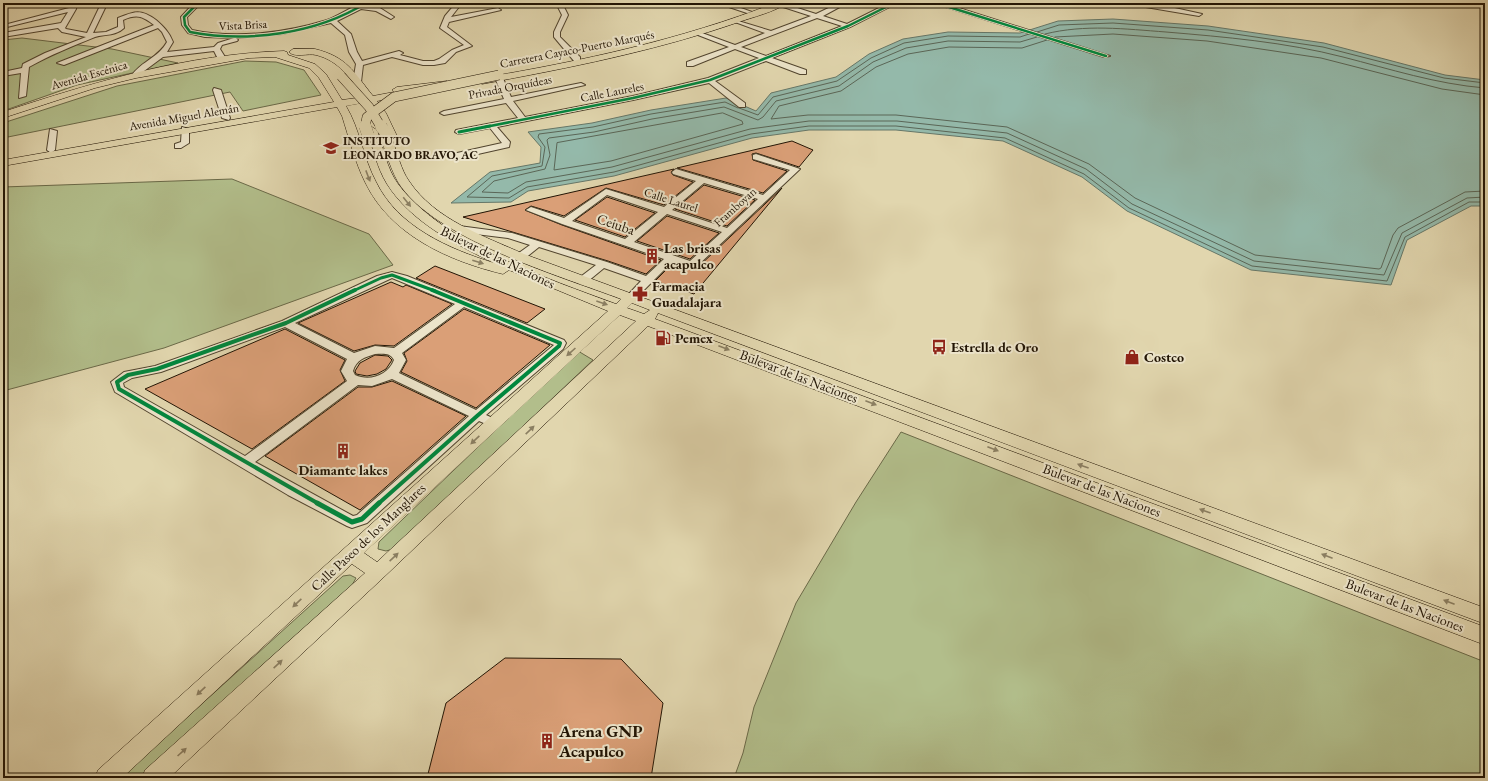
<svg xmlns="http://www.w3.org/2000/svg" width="1488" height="781" viewBox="0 0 1488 781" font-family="'EB Garamond',serif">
  <rect width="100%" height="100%" fill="#e1d6ae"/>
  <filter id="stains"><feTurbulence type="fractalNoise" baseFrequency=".005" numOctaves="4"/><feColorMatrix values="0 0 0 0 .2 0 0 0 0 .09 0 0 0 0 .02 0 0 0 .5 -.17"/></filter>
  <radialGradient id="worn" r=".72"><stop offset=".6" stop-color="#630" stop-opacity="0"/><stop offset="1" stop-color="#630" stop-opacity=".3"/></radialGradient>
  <!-- green -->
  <path fill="#b2be8b" stroke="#6a6948" d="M22,38L112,49L178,63L77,85L3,111V40Z
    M245,61L276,62L304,70L321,95L243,111L230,92L3,138V123L117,86Z
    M232,179L369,234L393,265L164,348L3,391V187Z
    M578,351L593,360L393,549L386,551L378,549L379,542Z
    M901,432L1485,662V778H734L743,753L754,707L796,603L856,502Z
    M350,575L356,578L351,587L143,778H120L343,576Z"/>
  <!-- water -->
  <path fill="#94b9aa" stroke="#667768" d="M1113,19L1208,26L1324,43L1445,75L1485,80V206H1471L1407,240L1391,285L1251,270L1127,211L1082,177L1003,141L896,130H809L752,138L614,176L528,191L511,202L451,203L490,172L540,163L541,147L528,132L592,123L651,110L726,98L756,111L771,93L836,77L869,54L903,39L948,32L1020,33L1058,21Z"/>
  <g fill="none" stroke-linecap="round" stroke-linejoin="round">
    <!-- shore -->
    <path stroke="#5a6657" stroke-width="1" d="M1037,32L1059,25L1113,23L1208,30L1323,47L1444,78L1485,83
      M1045,34C1085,24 1125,29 1166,32C1225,37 1285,42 1343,57C1390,69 1436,84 1485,88
      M1037,37L1020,42L948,41L906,48L873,62L839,86L776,101L763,117L758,120L724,107L652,119L594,132L549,138L547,140L550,155L545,169L494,181L482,192L508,193L526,182L612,167L750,129L809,121H897L1007,133L1086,169L1132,204L1254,261L1384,275L1402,233L1467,198L1485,197
      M1055,37L1113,34L1207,41L1321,58L1442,89L1485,95
      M1047,40L1022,48L949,47L908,54L876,67L841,91L779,106L771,119L808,115H896L1007,127L1089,164L1135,198L1255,255L1379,269L1381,268L1393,235L1398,228L1465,192L1485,191
      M738,108L725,102L651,114L593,127L539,134L538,137L545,147L542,166L492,176L467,197L509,198L527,187L614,172L751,134L809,126H896L1005,138L1084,174L1129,208L1252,266L1387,281L1405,237L1469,202H1485
      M739,108L758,115L773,97L837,81L871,58L904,43L948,36L1020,37L1029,34
      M723,113L742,121L743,124L611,161L554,170L557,143Z"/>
  </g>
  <!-- building -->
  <path fill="#da9f77" stroke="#211404" d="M792,141L813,150L799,167L756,153L752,154L753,160L787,171L763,193L677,168Z
    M674,169L671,172L673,175L693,182L664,205L606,188L564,216L531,206L525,210L562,225L661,260L646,274L608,261L463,217Z
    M704,185L755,200L727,226L675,209Z
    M782,188L694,294L655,281L672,264L692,269L697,268Z
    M607,197L655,213L625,237L575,220Z
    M667,216L719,233L690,259L637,241Z
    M435,266L545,309L527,323L416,278Z
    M391,282L403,287L406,285L452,304L394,346L375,345L354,351L298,323Z
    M464,309L550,345L476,408L401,372L407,361L404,353Z
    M285,329L345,360L340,370L345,381L252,449L145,389Z
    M375,355L388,356L392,360L386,369L377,374L367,376L356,374L355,371L360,363Z
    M392,381L466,416L360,510L265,456L358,387H372Z
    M505,658L621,659L663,703L651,778H427L446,703Z"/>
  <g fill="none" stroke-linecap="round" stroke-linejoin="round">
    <!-- minor casing -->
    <g stroke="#51442e" stroke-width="2">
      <path id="minor" d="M71,3H77L76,9L65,28L66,29L87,33L99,8L102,6L105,8L93,33L106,32L118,27V18C135,11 141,9 156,20C164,27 169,32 173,42L167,52L214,47L218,43L234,38L205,37L188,33L182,25L181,17L194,3H201L187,17L188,25L192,30C236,39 285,33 327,20C341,15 355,3 369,3L366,6L380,8L394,17L391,19L376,11L361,9L337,21L351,34L357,52L362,61L399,51L403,53L400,55L423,61H434L439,59L452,50L464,45L440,28L445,16L456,3H462L451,17L498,8L501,10L449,22L447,27L472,46L456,52L445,63L434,65H423L392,57L363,65L361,82L357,84L353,82L356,64L349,52L345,35L331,23L282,34L236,38L238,40L237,41L222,45L220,49L225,57L221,59H218L214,51L163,57L136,77L132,75C142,61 158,58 167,42L162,32L158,28L64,65L57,63L154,25C142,16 137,14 123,20L124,28C116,36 105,34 95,37C73,46 50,55 29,67L26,96L19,98L21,73L3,76V72L22,68L23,64L45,53L86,37L62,32L58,28L3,37V33L61,23L68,12L7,27L4,25L69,8Z
        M244,3H261L241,6V4Z
        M556,3H562L568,15L560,32V37L580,57V61H574L554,37V32L562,15Z
        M717,3H727L752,12L747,13Z
        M777,3H782L816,14L839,3H847L823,16L847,24L889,3H897L850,27L772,58L806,70V74H800L766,61L715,81L745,103V107H739L709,83L633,100L497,127L510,142L509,147L460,158L456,155L457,153L502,143L490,128L459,134L455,132L456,130L518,118L506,103L444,115L440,113L444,111L504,99L495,78L496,76H502L511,97L581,83L585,85L513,101L525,117L633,96L708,78L759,58L735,49L693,66H687V62L729,47L698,35V33H702L735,45L765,33L735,22V20L771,31L811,16L777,5ZM817,18L842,26L766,56L741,47Z
        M933,3H943L1110,56L1104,57Z
        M1122,3L1161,5L1202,14L1199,16Z
        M214,88L221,90L230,118L229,120L222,118L213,90Z
        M182,127L189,129V143L181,148H175V144L181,142Z
        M50,129L57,131L55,150L51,153L47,150Z
        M756,154L800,169L696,267L692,268L672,262L635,299L631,300L626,297L641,281L604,268L587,282H579L578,280L579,278L596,265L539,247L524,259H516L515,257L516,255L530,245L508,238L459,232L454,229L459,226L512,233L607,262L646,276L664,259L562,224L526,210L531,207L564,218L606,189L664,207L696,181L673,174L672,172L676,169L763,195L790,170L753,159V155ZM704,183L758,199L727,228L672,210ZM607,195L658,212L625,239L572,221ZM667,214L722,232L690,261L634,242Z
        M392,272L407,276L564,340L566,343L563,349L486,415L497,420L499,423L497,426L493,427L479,421L367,523L352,528L347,526L288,495L115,392L111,382L124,372L155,366L282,321L377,276ZM392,278L455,304L394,348L375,346L354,353L295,323ZM464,307L554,345L476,410L399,373L406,360L402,353ZM285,327L347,359L341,371L347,381L245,456L124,387L123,383L132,378L161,372ZM375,354C382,354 390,352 394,360C388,375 370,382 355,375L353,371C356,360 365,357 375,354ZM392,379L469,416L357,515L353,516L255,462L358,385L372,386Z"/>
    </g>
    <!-- major casing -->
    <g stroke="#211404" stroke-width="1">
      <path id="major" d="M775,3H786C778,11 750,18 739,22C655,51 569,68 482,84L477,81L482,78C582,61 680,40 775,3Z
        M315,49C347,57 353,71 373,96L394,92L392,90L397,87L447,81V85L410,91L412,93L410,95L377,101L386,113L397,136L392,139C397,152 401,170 409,181C435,220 484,236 524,254L1485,608V624L658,313L655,319L1485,627V645L648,326L384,577L169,778H142L145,770L365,573L352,564L122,778H95L98,770L608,311L509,270L503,274C449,261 390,235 365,182C355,162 349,138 342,116L337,107L3,166V160L334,102L319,78L309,68L275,57L249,58L136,78L95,88L3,118V112C94,82 188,54 284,51L287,52L288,55L315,64L326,74L342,100L364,97C349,78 340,61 316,55C308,53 295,58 289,52L293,49ZM368,102L376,114L382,125L377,128C384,145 389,166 398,182C432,238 560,276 621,299L616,304C548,279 442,243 398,184C387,169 383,147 377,130L372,127L368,128L367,130C373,148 377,168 387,184C411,222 455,244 494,263C449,249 398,227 376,182C363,158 360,129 346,106ZM632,303L650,310L644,314L627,308ZM620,315L636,321L377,562L364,553Z"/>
    </g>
    <!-- minor -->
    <use href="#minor" fill="#ece4ca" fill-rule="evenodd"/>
    <!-- major -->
    <use href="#major" fill="#e1d6ae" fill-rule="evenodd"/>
    <!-- major-bridge-far1 casing -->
    <g stroke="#211404" stroke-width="10" stroke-linecap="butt">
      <path id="major-bridge-far1" d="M341,76L369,107L381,127
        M365,127L367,117L394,97L499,75"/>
    </g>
    <!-- major-bridge casing -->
    <g stroke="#211404" stroke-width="12" stroke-linecap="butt">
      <path id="major-bridge" d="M365,126L368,135
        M381,126L382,128"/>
    </g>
    <!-- major-bridge-far1 -->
    <use href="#major-bridge-far1" stroke="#e1d6ae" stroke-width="9"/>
    <!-- major-bridge -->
    <use href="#major-bridge" stroke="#e1d6ae" stroke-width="12"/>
    <!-- cycleway-far3 casing -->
    <g stroke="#ece4ca" stroke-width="4">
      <path id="cycleway-far3" d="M198,3L184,17L185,25L190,32C247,43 316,34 366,3
        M936,3L1106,56
        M485,127L633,98L710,80L848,26L894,3"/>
    </g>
    <!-- cycleway-far2 casing -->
    <g stroke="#ece4ca" stroke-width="5">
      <path id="cycleway-far2" d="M459,132L490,126
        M353,291L381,278L392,275L435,291"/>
    </g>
    <!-- cycleway-far1 casing -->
    <g stroke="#ece4ca" stroke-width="6">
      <path id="cycleway-far1" d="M319,504L119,389L117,382L128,375L157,369L286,323L355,290
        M378,504L477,416L559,346L560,343L432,290"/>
    </g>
    <!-- cycleway casing -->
    <g stroke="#ece4ca" stroke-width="8">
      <path id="cycleway" d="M317,503L352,522L362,519L379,503"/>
    </g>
    <!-- cycleway-far3 -->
    <use href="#cycleway-far3" stroke="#00873e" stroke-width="2.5"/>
    <!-- cycleway-far2 -->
    <use href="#cycleway-far2" stroke="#00873e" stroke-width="3"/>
    <!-- cycleway-far1 -->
    <use href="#cycleway-far1" stroke="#00873e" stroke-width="4"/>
    <!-- cycleway -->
    <use href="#cycleway" stroke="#00873e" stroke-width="5"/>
  </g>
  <!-- one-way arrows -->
  <defs><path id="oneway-solid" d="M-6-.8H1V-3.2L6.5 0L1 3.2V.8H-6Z"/></defs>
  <g fill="#8b7f62">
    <use href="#oneway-solid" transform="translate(368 176) rotate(69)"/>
    <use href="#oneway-solid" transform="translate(407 202) rotate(51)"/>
    <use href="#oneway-solid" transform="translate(478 262) rotate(18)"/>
    <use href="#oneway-solid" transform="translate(602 303) rotate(19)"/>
    <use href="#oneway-solid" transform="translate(724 348) rotate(21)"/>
    <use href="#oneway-solid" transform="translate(571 352) rotate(138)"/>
    <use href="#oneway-solid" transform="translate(871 403) rotate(21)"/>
    <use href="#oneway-solid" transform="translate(530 430) rotate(-44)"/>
    <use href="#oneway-solid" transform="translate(475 440) rotate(137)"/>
    <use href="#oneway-solid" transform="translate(993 449) rotate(21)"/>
    <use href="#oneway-solid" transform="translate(1083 466) rotate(-160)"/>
    <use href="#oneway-solid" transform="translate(1205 511) rotate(-160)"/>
    <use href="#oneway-solid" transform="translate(1327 556) rotate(-159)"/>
    <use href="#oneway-solid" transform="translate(394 557) rotate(-43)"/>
    <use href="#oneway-solid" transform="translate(1449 602) rotate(-159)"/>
    <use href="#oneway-solid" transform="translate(297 603) rotate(137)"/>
    <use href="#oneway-solid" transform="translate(278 664) rotate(-43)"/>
    <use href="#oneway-solid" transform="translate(201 691) rotate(137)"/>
    <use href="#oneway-solid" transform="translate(182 752) rotate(-42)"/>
  </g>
  <!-- icons -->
  <defs>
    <g id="school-bare" transform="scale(1.2)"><path d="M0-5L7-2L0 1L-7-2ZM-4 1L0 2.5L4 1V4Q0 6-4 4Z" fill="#8f2418" stroke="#ece4ca" stroke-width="2.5" paint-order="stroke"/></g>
    <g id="building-bare" transform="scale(1.2)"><path d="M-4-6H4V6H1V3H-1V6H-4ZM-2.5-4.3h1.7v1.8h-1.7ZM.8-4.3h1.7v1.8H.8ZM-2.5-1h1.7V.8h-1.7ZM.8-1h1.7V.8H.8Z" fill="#8f2418" stroke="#ece4ca" stroke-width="2.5" paint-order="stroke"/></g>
    <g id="pharmacy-bare" transform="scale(1.2)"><path d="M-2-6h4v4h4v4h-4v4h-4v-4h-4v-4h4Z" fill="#8f2418" stroke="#ece4ca" stroke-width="2.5" paint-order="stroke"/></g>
    <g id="fuel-bare" transform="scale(1.2)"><path d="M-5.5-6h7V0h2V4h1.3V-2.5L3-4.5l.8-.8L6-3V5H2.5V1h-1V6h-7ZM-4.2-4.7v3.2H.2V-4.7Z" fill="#8f2418" stroke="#ece4ca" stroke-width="2.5" paint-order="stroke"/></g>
    <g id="bus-bare" transform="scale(1.2)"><path d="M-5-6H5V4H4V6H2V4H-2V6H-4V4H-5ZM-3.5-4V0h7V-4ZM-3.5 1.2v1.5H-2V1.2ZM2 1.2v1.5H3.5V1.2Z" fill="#8f2418" stroke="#ece4ca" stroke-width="2.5" paint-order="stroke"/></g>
    <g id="shop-bare" transform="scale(1.2)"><path d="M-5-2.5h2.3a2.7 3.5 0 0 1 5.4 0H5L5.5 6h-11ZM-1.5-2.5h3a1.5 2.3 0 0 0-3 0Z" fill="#8f2418" stroke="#ece4ca" stroke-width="2.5" paint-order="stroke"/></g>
  </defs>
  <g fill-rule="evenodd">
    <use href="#school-bare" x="331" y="148"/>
    <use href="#building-bare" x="652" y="256"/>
    <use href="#pharmacy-bare" x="640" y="294"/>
    <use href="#fuel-bare" x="663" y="338"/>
    <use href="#bus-bare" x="939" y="347"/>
    <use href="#shop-bare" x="1132" y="357"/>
    <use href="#building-bare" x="343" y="451"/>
    <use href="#building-bare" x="547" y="741"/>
  </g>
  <g text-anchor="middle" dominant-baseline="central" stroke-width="4" stroke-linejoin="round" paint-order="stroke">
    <!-- far-street labels -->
    <g font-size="12" fill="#211404" stroke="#ece4ca">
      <text transform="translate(243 25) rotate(-3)">Vista Brisa</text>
      <text transform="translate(577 49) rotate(-11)">Carretera Cayaco-Puerto Marqués</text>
      <text transform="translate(89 75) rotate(-16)">Avenida Escénica</text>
      <text transform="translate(510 87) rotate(-11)">Privada Orquídeas</text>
      <text transform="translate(612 92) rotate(-11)">Calle Laureles</text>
      <text transform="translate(184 117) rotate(-10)">Avenida Miguel Alemán</text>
      <text transform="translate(671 200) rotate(18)">Calle Laurel</text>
      <text transform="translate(735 207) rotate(-42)">Framboyan</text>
    </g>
    <!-- far-poi labels -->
    <g font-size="12" font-weight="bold" fill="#211404" stroke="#ece4ca" text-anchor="start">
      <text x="343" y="141">INSTITUTO<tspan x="343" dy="14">LEONARDO BRAVO, AC</tspan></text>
    </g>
    <!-- street labels -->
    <g font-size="14" fill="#211404" stroke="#ece4ca">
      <text transform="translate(616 224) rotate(19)">Ceiuba</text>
      <text transform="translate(498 257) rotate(26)">Bulevar de las Naciones</text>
      <text transform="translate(799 376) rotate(21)">Bulevar de las Naciones</text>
      <text transform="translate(1102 490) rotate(21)">Bulevar de las Naciones</text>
      <text transform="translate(368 537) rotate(-43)">Calle Paseo de los Manglares</text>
      <text transform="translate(1405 605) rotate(21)">Bulevar de las Naciones</text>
    </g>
    <!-- poi labels -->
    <g font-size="14" font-weight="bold" fill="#211404" stroke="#ece4ca" text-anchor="start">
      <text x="664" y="248">Las brisas<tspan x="664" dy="16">acapulco</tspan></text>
      <text x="652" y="286">Farmacia<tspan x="652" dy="16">Guadalajara</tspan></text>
      <text x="675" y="338">Pemex</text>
      <text x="951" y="347">Estrella de Oro</text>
      <text x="1144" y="357">Costco</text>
      <text x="343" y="470" text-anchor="middle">Diamante lakes</text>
    </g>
    <!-- near-poi labels -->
    <g font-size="17" font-weight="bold" fill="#211404" stroke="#ece4ca" text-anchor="start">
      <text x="559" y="731">Arena GNP<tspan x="559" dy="20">Acapulco</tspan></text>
    </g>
  </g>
  <!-- margin -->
  <rect width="1488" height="781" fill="none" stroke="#e1d6ae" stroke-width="16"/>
  <rect x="4" y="4" width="1480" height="773" fill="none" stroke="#211404" stroke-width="2"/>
  <rect x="8" y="8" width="1472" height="765" fill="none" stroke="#211404"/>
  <rect width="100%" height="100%" filter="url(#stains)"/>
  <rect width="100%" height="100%" fill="url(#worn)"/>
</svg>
